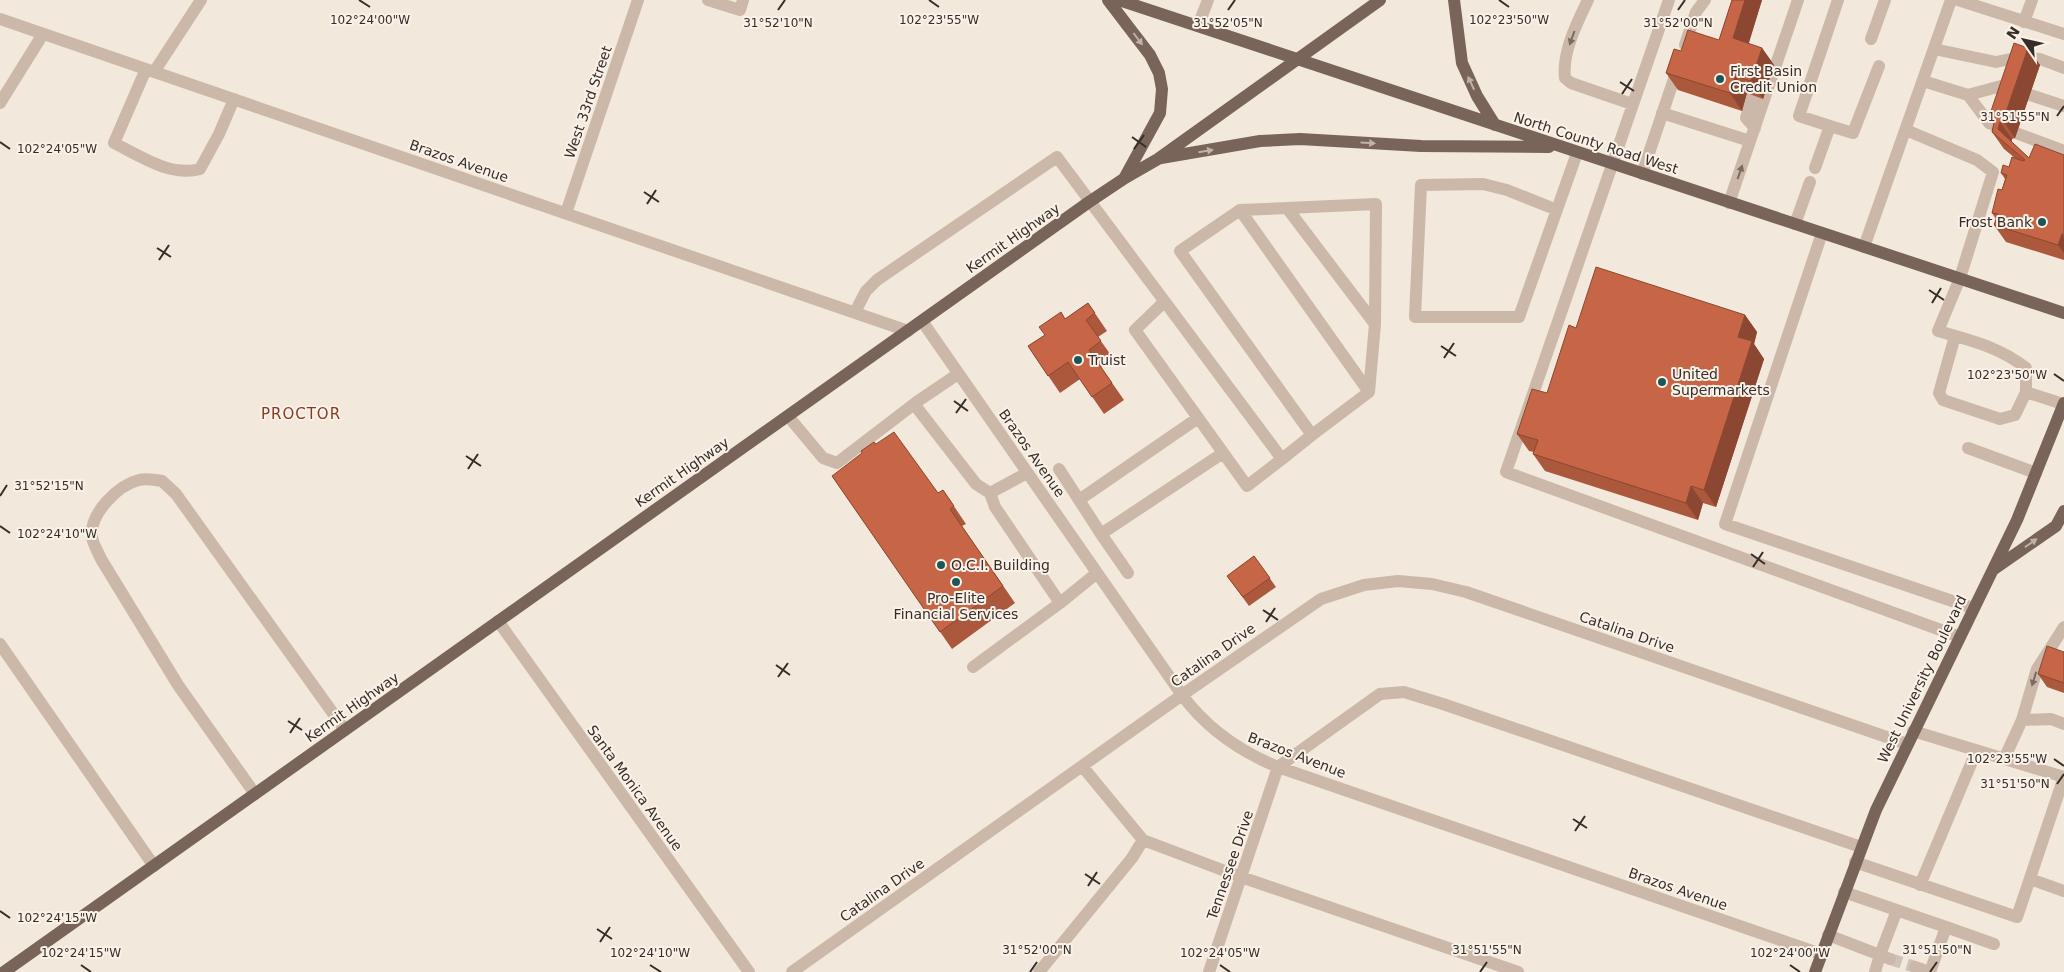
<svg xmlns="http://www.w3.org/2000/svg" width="2064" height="972" viewBox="0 0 2064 972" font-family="'DejaVu Sans',sans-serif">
  <rect width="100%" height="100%" fill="#f2e8dc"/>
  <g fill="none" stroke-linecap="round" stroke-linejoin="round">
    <!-- minor-tunnel -->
    <path stroke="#cdc3b8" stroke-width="12" stroke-dasharray="12 6" stroke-linecap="butt" d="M1890,959L1915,967"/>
    <!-- minor -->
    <path stroke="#cbb8a8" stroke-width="12" d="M708,0L740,10L743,0
      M1588,0C1577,23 1562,52 1565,78L1571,83L1632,104
      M1669,0L1506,472L1960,637
      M1958,0L2064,34
      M0,19L908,331
      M2024,22L2032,0
      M1198,26L1208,0
      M1871,39L1885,0
      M1685,45L1696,12L1705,0
      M1934,49L1996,62L2020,57L2040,59L2064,68
      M146,69L114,143C140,156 170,177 200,169L219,134L234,99
      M154,72L201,0
      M1923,81L1968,95
      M1753,95L1746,118L1755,128
      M2030,95L2064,106
      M0,103L43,34
      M1662,113L1750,141
      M1830,126L1853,133L1879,66
      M2003,128L1989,123L1968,95L2001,86L2014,90
      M1906,130L1977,160L1993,172L1960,278L1938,331C1969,340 2000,347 2026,368V392L2015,415L2000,419L1943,400L1939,393L1955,336
      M2016,133L2064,151
      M1815,168L1830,126L1799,116L1838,0
      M1642,174L1678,67
      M1729,203L1798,0
      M1240,210L1287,208
      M1557,210L1507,190L1483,184L1421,185L1415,317H1519L1577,153
      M566,213L638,0
      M1795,224L1810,182
      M1822,233L1725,524L1973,608
      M1864,247L1951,0
      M1164,302L1135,330L1247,486L1282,459
      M855,312L866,291L877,280L1057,157L1282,459L1312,435L1180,251L1240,210L1369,392L1375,324L1287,208L1376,204L1375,324
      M922,321L1182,695C1207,729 1239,751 1278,767L1821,954
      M2026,392L2063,404
      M914,404L976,484L990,493L1027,473
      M788,416L823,458L837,463L918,401L958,374
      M1312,435L1369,392
      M1968,448L2036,473
      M1059,469L1101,534L1223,453
      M990,493L995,507L1060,603
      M1079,500L1198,418
      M1101,534L1128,573
      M498,621L749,972
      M2064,627L2037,669L2022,720L2051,719L2064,724
      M0,644L154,866
      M973,667L1060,603L1097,573
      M2004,759L2022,720
      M1082,766L1143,840L1241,877L1518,972
      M255,794L178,685L101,559C98,552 93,544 92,537C89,514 118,485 139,480C146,478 155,480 162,481L176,494L345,730
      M1855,862L2017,917L2064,777L1913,731
      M2030,879L2064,891
      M1920,885L1976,752
      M1844,892L1946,927L1930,972
      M1946,927L1994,944
      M1828,935L1880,955L1897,910
      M1915,967L1929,972
      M792,972L1182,695L1321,599L1364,585L1398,581L1432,584L1466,592L1907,744
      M1039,972L1132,858L1143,840
      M1209,972L1278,767L1380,694L1404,692L1443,704L1861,847
      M1875,972L1880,955L1890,959"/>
    <!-- major -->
    <path stroke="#796459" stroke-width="12" d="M1108,0L1150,55L1159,73L1162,89L1160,113L1125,177
      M1119,0L2064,313
      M1454,0L1462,63L1477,96L1495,125
      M1161,158L1260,141L1300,139L1421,146L1549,147
      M1994,569L2056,526L2064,511
      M4,972L1089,202L1125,178L1158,159L1380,0
      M1815,972L1876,810L2017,520L2064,403"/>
  </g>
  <!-- wall -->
  <path fill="#ab583c" d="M1732,0H1762L1748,44L1762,48L1774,65L1763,99L1747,93L1742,111L1678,90L1666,73L1681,51L1719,40Z
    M2028,48L2040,65L2015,138L2012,139V142L2029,158L2064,155V260L2006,242L1994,225L1996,219L1992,213L2002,190L2005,179L2001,173L2009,167L2015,158L2004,149L1992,132L1994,123L1989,117Z
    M1088,303L1107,331L1098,337L1113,358L1101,367L1124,400L1104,414L1080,379L1060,393L1028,346L1045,335L1065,319Z
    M1745,315L1757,332L1754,344L1764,359L1716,507L1703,503L1698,520L1545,471L1533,454L1534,452L1529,451L1517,434L1547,393Z
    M832,476L938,493L943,490L966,524L962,526L1015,603L952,649Z
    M1254,556L1276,587L1249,606L1227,576Z
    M2064,652V693L2047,687L2038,674Z"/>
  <!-- shaded-wall -->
  <path fill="#8b4731" d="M1745,0H1762L1745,56L1733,38Z
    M1762,48L1774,65L1763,99L1751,81Z
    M2028,48L2040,65L2015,138L2003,121Z
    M1735,76L1747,93L1742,111L1730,93Z
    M2000,122L2012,139L2010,146L1998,129Z
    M2062,234L2064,237V253L2058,245Z
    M1745,315L1757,332L1754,344L1764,359L1716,507L1704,490L1738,337Z
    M1691,486L1703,503L1698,520L1686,503Z"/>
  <!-- building -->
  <path fill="#c76646" stroke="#8b4731" d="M1732,0H1745L1733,38L1762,48L1751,81L1735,76L1730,93L1666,73L1674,49L1681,51L1688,30L1719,40Z
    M2014,43L2028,48L2003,121L2000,122L1998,129L2029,158L2035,144L2064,155V235L2062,234L2058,245L1994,225L1998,214L1992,213L1998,189L2002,190L2007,175L2001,173L2003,165L2009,167L2012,157L2023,161L2025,160L1992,132L1995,118L1989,117Z
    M1596,267L1745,315L1738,337L1752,341L1704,490L1691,486L1686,503L1533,454L1538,440L1517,434L1532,389L1547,393L1569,325L1576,328Z
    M1088,303L1095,313L1086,320L1101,341L1089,350L1112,383L1092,397L1068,362L1048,376L1028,346L1045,335L1039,327L1061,312L1065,319Z
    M894,432L938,493L943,490L954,506L950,509L1003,586L940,632L832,476L862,453L861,451L874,442L876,444Z
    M1254,556L1270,578L1243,597L1227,576Z
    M2047,646L2064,652V683L2038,674Z"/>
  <!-- one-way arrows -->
  <defs><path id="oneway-solid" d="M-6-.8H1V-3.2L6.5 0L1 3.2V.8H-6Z" transform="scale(1.25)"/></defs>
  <g fill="#7a6c62">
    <use href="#oneway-solid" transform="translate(1572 38) rotate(110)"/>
    <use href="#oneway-solid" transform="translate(1740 172) rotate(-71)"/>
    <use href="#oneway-solid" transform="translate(2034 679) rotate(107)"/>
  </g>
  <g fill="#c0b2a8">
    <use href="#oneway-solid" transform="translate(1138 39) rotate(53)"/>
    <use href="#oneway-solid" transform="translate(1471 83) rotate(-115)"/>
    <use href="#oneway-solid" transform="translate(1368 143) rotate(3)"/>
    <use href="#oneway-solid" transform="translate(1206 151) rotate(-9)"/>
    <use href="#oneway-solid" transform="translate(2031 543) rotate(-35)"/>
  </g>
  <!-- ticks -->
  <path fill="none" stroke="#372d28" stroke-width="2" d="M359,0L370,7M929,0L939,7M1499,0L1509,7M778,10L785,0M1228,10L1235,0M1678,10L1685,0M1620,82L1634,91M1622,94L1632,79M2057,116L2064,106M1132,137L1146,147M0,142L10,149M1134,149L1144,135M644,192L659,202M647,204L656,190M157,248L171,257M159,260L169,245M1929,290L1944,300M1932,303L1941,288M1441,346L1456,356M1444,358L1454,343M2054,374L2064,381M954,401L968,411M956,413L966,399M466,456L481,466M468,469L478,454M0,496L7,485M0,526L10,533M1751,554L1765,564M1753,567L1763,552M1263,610L1278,620M1266,622L1275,608M776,665L790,675M778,677L788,663M288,721L302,730M290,733L300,718M2054,759L2064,766M2057,784L2064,774M1573,819L1587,828M1575,831L1585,816M1085,874L1100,884M1088,886L1097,872M0,911L10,918M597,929L612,939M600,942L610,927M81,965L91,972M650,965L661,972M1220,965L1230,972M1790,965L1800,972M1030,972L1037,962M1480,972L1487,962M1930,972L1937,962"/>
  <!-- markers -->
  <g fill="#1d5559" stroke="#faf2e9" stroke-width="2">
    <circle cx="1720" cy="79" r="5"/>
    <circle cx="2042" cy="222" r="5"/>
    <circle cx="1078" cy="360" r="5"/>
    <circle cx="1662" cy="382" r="5"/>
    <circle cx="941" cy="565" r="5"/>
    <circle cx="956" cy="582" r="5"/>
  </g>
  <g text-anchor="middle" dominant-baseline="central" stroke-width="4" stroke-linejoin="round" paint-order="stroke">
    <!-- poi labels -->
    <g font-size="14" fill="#372d28" stroke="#faf2e9" text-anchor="start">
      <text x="1730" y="71">First Basin<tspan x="1730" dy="16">Credit Union</tspan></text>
      <text x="2032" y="222" text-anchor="end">Frost Bank</text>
      <text x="1088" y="360">Truist</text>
      <text x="1672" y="374">United<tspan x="1672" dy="16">Supermarkets</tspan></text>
      <text x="951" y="565">O.C.I. Building</text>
      <text x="956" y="598" text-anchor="middle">Pro-Elite<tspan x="956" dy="16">Financial Services</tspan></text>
    </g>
    <!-- street labels -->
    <g font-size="14" fill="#372d28" stroke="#faf2e9">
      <text transform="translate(588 102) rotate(-71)">West 33rd Street</text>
      <text transform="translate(1596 143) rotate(18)">North County Road West</text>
      <text transform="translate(459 161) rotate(19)">Brazos Avenue</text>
      <text transform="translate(1013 238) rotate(-35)">Kermit Highway</text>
      <text transform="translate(1032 453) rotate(55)">Brazos Avenue</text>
      <text transform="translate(682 472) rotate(-35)">Kermit Highway</text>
      <text transform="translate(1627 632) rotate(19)">Catalina Drive</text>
      <text transform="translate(1213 655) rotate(-35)">Catalina Drive</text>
      <text transform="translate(1922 679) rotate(-64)">West University Boulevard</text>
      <text transform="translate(352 707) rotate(-35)">Kermit Highway</text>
      <text transform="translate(1297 755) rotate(21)">Brazos Avenue</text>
      <text transform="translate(635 788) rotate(54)">Santa Monica Avenue</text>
      <text transform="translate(1230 865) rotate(-71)">Tennessee Drive</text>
      <text transform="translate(1678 889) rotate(19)">Brazos Avenue</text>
      <text transform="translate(882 890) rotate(-35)">Catalina Drive</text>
    </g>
    <!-- neighbourhood labels -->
    <g font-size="15" letter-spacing="1" fill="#873a21" stroke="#faf2e9">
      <text x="301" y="414">PROCTOR</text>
    </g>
  </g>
  <g font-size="12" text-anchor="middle" fill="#372d28" stroke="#faf2e9" stroke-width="4" stroke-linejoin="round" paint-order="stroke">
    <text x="370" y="24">102°24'00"W</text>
    <text x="1509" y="24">102°23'50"W</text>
    <text x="939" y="24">102°23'55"W</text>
    <text x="778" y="27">31°52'10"N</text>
    <text x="1228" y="27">31°52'05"N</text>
    <text x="1678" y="27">31°52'00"N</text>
    <text x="2015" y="121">31°51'55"N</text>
    <text x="57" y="153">102°24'05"W</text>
    <text x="2007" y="379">102°23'50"W</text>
    <text x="49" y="490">31°52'15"N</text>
    <text x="57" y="538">102°24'10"W</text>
    <text x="2007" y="763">102°23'55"W</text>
    <text x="2015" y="788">31°51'50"N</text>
    <text x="57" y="922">102°24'15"W</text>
    <text x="1037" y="954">31°52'00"N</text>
    <text x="1487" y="954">31°51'55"N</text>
    <text x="1937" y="954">31°51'50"N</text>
    <text x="81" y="957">102°24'15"W</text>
    <text x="650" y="957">102°24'10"W</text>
    <text x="1220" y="957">102°24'05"W</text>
    <text x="1790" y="957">102°24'00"W</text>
  </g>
  <!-- north arrow -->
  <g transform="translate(2024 40) rotate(304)" stroke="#faf2e9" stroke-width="4" paint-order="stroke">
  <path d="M0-4L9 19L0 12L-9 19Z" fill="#372d28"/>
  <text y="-8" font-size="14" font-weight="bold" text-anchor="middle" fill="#372d28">N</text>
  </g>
</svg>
